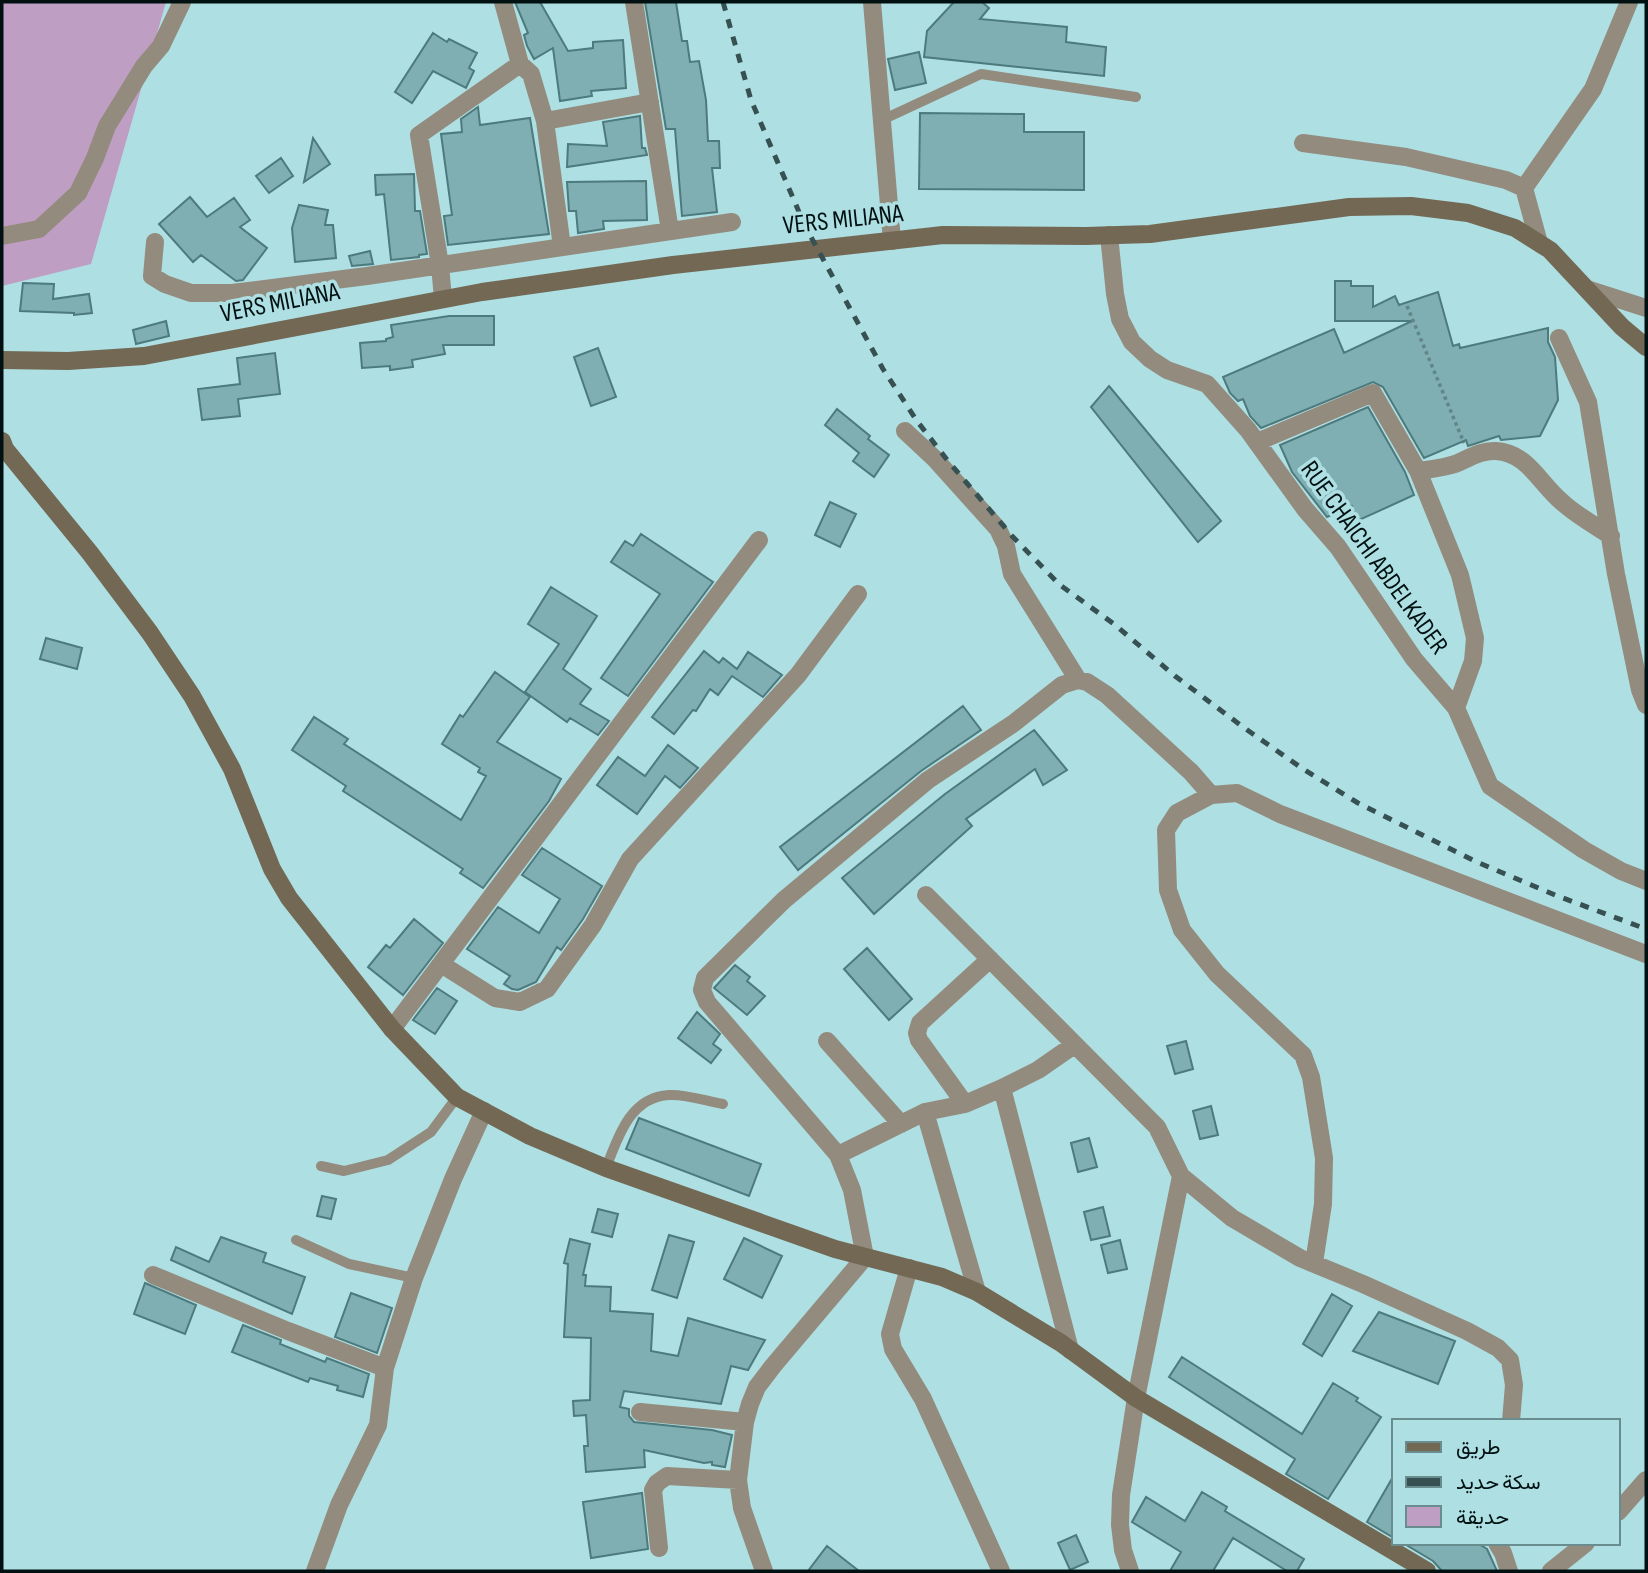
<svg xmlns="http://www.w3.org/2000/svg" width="1648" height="1573" viewBox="0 0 1648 1573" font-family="'Sofia Sans Condensed',Vazirmatn,sans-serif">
  <rect width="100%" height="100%" fill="#aedfe3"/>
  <!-- green -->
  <path fill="#bf9ec3" d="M2,2H166L91,264L2,286Z"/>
  <!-- building -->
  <path fill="#80afb3" stroke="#4c7a7d" stroke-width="2" d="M515,2H540L568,51L593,48V42L623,40L626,88L591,91L592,96L560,101L553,48L534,59L527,46L524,35L528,33Z
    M645,2H676L682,41H687L690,62L699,61L706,100L708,141H719L720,168H712L717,212L682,216L675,129H666Z
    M954,2H982L989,8L980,19L1067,27L1066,42L1106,47L1104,76L924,57L927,31Z
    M433,33L447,42L449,39L477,53L469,68L474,71L466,88L433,71L412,103L395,92Z
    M919,52L926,83L895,90L888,59Z
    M478,107L480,125L530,118L549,234L448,245L444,216L452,215L441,134L462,132L461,119Z
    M920,113L1024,114V132H1084V190L919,189Z
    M640,116L642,148H645L647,155L567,167L568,144L607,146L603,122Z
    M313,138L330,164L304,182Z
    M281,158L293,176L269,193L256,176Z
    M414,174L415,211H420L427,254L419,255V257L391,260L384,194L376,195L375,175Z
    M646,181L647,220L603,221L604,229L578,233L576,211H569L567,182Z
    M190,197L207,217L234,198L250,220L240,227L267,248L243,280L236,281L201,255L193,262L159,224Z
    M299,205L328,210L325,225H333L336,258L295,262L292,228Z
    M370,251L373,264L352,266L349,256Z
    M1335,281H1351V286H1373V307L1395,296L1399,305L1438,292L1453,346L1459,344L1460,348L1548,328V342L1555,357L1558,400L1540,436L1501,440L1499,436L1468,446L1466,440L1424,458L1383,387L1373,382L1261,428L1250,416L1243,399L1238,401L1230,393L1223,377L1334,329L1344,353L1412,321H1335Z
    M23,283L54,284L53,299L89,294L92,313L74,315V313L20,311Z
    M449,316H494V345H443L445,354L412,360L413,367L390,370V366L362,368L360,343L386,341V339L393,337L391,325Z
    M166,321L169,336L136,344L133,330Z
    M598,348L616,397L591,406L574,357Z
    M275,353L280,394L238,399L240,416L202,420L198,389L240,384L237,358Z
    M1109,386L1221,521L1198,542L1091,407Z
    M1368,407L1405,472L1414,495L1357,521L1352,506L1327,517L1292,472L1280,445Z
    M837,409L870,436L868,439L889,455L874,477L853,461L859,453L825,425Z
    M830,502L856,514L840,547L815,535Z
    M641,534L713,582L628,696L601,678L660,594L611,562L625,541L633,546Z
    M551,587L597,616L563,669L591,689L580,704L609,721L598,735L570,718L567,722L525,692L559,644L528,624Z
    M46,638L82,648L77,669L40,659Z
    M704,651L719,663L723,658L737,669L748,652L782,675L763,697L732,676L718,695L710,689L696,711L693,710L674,734L652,717Z
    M495,672L530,697L497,742L561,779L549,801L483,888L460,873L463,869L343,791L346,786L292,750L314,717L348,739L344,744L461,820L486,776L478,772L480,768L442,744L460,715L463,717Z
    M963,706L981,730L921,771L798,870L780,847Z
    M1034,730L1067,770L1043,785L1035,769L966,819L972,826L874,914L842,878L945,794Z
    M668,745L698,768L680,788L665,776L637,814L597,785L618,757L645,776Z
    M542,848L602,886L583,919L561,950L557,947L536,982L518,990L512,989L504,984L510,976L467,949L498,907L539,933L560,899L522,875Z
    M414,919L443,943L403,995L368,967L386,945L390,948Z
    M867,948L912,999L889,1020L844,969Z
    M735,965L750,977L747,981L765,996L747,1015L714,988Z
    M437,988L457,1001L435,1034L413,1020Z
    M697,1012L720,1034L713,1044L721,1050L711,1063L678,1038Z
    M1186,1041L1193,1069L1175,1074L1167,1046Z
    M1211,1106L1218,1135L1200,1139L1193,1111Z
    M639,1118L761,1164L749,1196L626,1149Z
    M1089,1138L1097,1167L1078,1172L1071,1143Z
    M322,1196L336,1199L331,1219L317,1216Z
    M1103,1207L1110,1236L1091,1240L1084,1212Z
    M598,1209L618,1214L612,1237L592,1232Z
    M669,1235L694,1242L677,1298L652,1290Z
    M221,1237L266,1253L263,1262L305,1277L292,1314L171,1260L176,1247L209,1262Z
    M744,1238L782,1256L762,1298L724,1279Z
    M570,1239L590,1244L583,1275H586L585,1286L611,1287L610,1311L653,1314L651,1351L678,1356L688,1318L765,1340L748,1370L731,1366L721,1404L624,1391L620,1407L629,1409V1416L634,1422L712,1430L732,1435L725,1467L712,1465V1462L704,1463L644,1450L645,1467L586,1472L584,1446H588L586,1415L574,1416L573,1401L590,1400L591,1338L564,1337L568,1264L564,1263Z
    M1120,1240L1127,1269L1108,1273L1101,1245Z
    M145,1283L196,1305L185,1334L134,1314Z
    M351,1293L392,1308L377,1353L335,1337Z
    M1332,1294L1352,1306L1322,1356L1303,1344Z
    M1379,1312L1455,1341L1438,1384L1353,1351Z
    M243,1325L281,1340L280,1344L325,1362L327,1358L369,1374L363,1397L337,1390L338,1386L310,1378L308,1382L232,1352Z
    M1182,1357L1302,1434L1333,1383L1358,1398L1356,1401L1381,1417L1328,1499L1286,1474L1295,1459L1169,1377Z
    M1394,1475V1538L1367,1522Z
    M1202,1492L1227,1507L1225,1511L1304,1559L1297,1571H1287L1233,1538L1213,1571H1170L1181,1552L1132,1522L1146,1497L1185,1521Z
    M642,1493L648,1549L591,1558L583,1502Z
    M1076,1535L1088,1562L1070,1570L1058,1543Z
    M1403,1543H1477L1487,1549L1497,1571H1442L1433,1561Z
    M827,1546L859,1571H808Z"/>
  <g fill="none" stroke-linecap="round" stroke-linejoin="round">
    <!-- path -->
    <path stroke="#628587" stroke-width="3.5" stroke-dasharray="3.5 3.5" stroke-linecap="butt" d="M1407,306L1464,443"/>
    <!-- lane -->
    <path stroke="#938b7d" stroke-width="10" d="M882,120L981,74L1136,97
      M321,1166L344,1171L388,1160L431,1132L457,1097
      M606,1168C618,1137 630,1097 669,1095C686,1094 706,1101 723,1104
      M296,1240L349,1264L414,1278"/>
    <!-- street -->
    <path stroke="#938b7d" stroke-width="18" d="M503,2L520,64
      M634,2L670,231
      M872,2L892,241
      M545,121L650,102
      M1303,143L1406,157L1506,180L1524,188L1539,243
      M1524,188L1593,89L1629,2
      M1109,235L1115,294L1120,319L1132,342L1150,359L1167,370L1207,384L1248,430L1305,509L1338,547L1414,659L1456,708L1490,786L1584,850L1621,871L1646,881
      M2,236L39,229L78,193L95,158L107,126L144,66L161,46L182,2
      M155,242L152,276L165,284L191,293H232L367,276L732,222
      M1587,289L1646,308
      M443,299L440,265L419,135L520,64L531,74L545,121L562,247
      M1559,338L1588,402L1616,574L1640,690L1646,705
      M905,431L935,459L998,529L1006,546L1012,574L1078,680
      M1257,442L1373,393L1418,471L1460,575L1475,638L1473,661L1456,708
      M1418,471C1430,469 1443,468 1455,464C1468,459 1480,450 1496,451C1528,453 1539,483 1562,502C1576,515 1594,525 1611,536
      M1211,795L1177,813L1166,830L1168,890L1182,930L1217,974L1303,1055L1311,1077L1324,1158L1323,1204L1314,1263
      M926,895L1157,1127L1181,1176L1232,1218L1300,1258L1363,1284L1467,1331L1498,1348L1510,1360L1514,1385L1511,1421
      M441,964L495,998L520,1002L547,989L593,925L630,859L798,675L858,594
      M392,1029L759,540
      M827,1041L901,1124
      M1002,1088L1070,1350
      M965,1104L919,1040L917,1033L920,1023L990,959
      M925,1112L977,1292
      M838,1155L925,1112L965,1104L1002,1088L1038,1070L1074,1045
      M909,1268L890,1334L893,1349L923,1399L1001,1571
      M153,1275L288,1331L385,1368
      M640,1412L745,1422
      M1618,1512L1646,1480
      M1497,1543L1503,1553L1509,1571
      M659,1548L653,1490L657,1483L667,1476L738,1480
      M315,1571L339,1505L378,1425L385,1368L414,1278L453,1179L484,1111
      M764,1571L742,1508L738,1480L745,1422L750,1404L757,1387L773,1366L865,1257L852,1190L838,1155L707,1002L702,990L705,978L784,900L928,780L1014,723L1062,685L1078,680L1087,682L1107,695L1191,772L1211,795L1237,793L1280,814L1646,954
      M1130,1571L1123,1550L1120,1525L1121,1495L1136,1398L1181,1176
      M1551,1571L1586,1543"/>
    <!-- secondary -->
    <path stroke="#736853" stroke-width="18" d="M2,360L68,361L144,356L482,292L673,265L943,235L1086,236L1150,234L1349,207L1411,206L1468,213L1515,228L1550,250L1622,327L1646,347
      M2,441L5,449L90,553L150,633L192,696L232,769L272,869L289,898L392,1029L457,1097L530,1136L606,1168L835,1249L942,1277L977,1292L1061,1343L1136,1398L1427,1571"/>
    <!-- rail -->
    <path stroke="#375153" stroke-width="5" stroke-dasharray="9 9" stroke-linecap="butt" d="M723,2L751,100L805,226L883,369L917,421L948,461L1012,536L1060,585L1114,624L1175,676L1243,727L1303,769L1358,803L1477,862L1555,895L1646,929"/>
  </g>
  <g text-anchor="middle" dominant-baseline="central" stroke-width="7" stroke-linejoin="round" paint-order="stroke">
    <!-- street labels -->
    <g font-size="26" fill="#011011" stroke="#aedfe3">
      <text transform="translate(843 220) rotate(-6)">VERS MILIANA</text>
      <text transform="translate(280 303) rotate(-11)">VERS MILIANA</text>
      <text transform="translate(1374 558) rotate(54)">RUE CHAICHI ABDELKADER</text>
    </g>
  </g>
  <!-- border -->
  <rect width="1648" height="1573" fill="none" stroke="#011011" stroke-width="7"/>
  <!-- legend -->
  <rect x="1392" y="1419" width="228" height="126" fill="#aedfe3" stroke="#698c8f" stroke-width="2"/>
  <rect x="1406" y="1442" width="35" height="10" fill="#736853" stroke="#698c8f" stroke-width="2"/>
  <text x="1456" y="1454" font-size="21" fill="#011011">طريق</text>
  <rect x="1406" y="1477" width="35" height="10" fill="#375153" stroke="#698c8f" stroke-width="2"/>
  <text x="1456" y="1489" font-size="21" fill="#011011">سكة حديد</text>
  <rect x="1406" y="1506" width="35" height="21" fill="#bf9ec3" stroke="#698c8f" stroke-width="2"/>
  <text x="1456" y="1524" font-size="21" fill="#011011">حديقة</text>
</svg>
